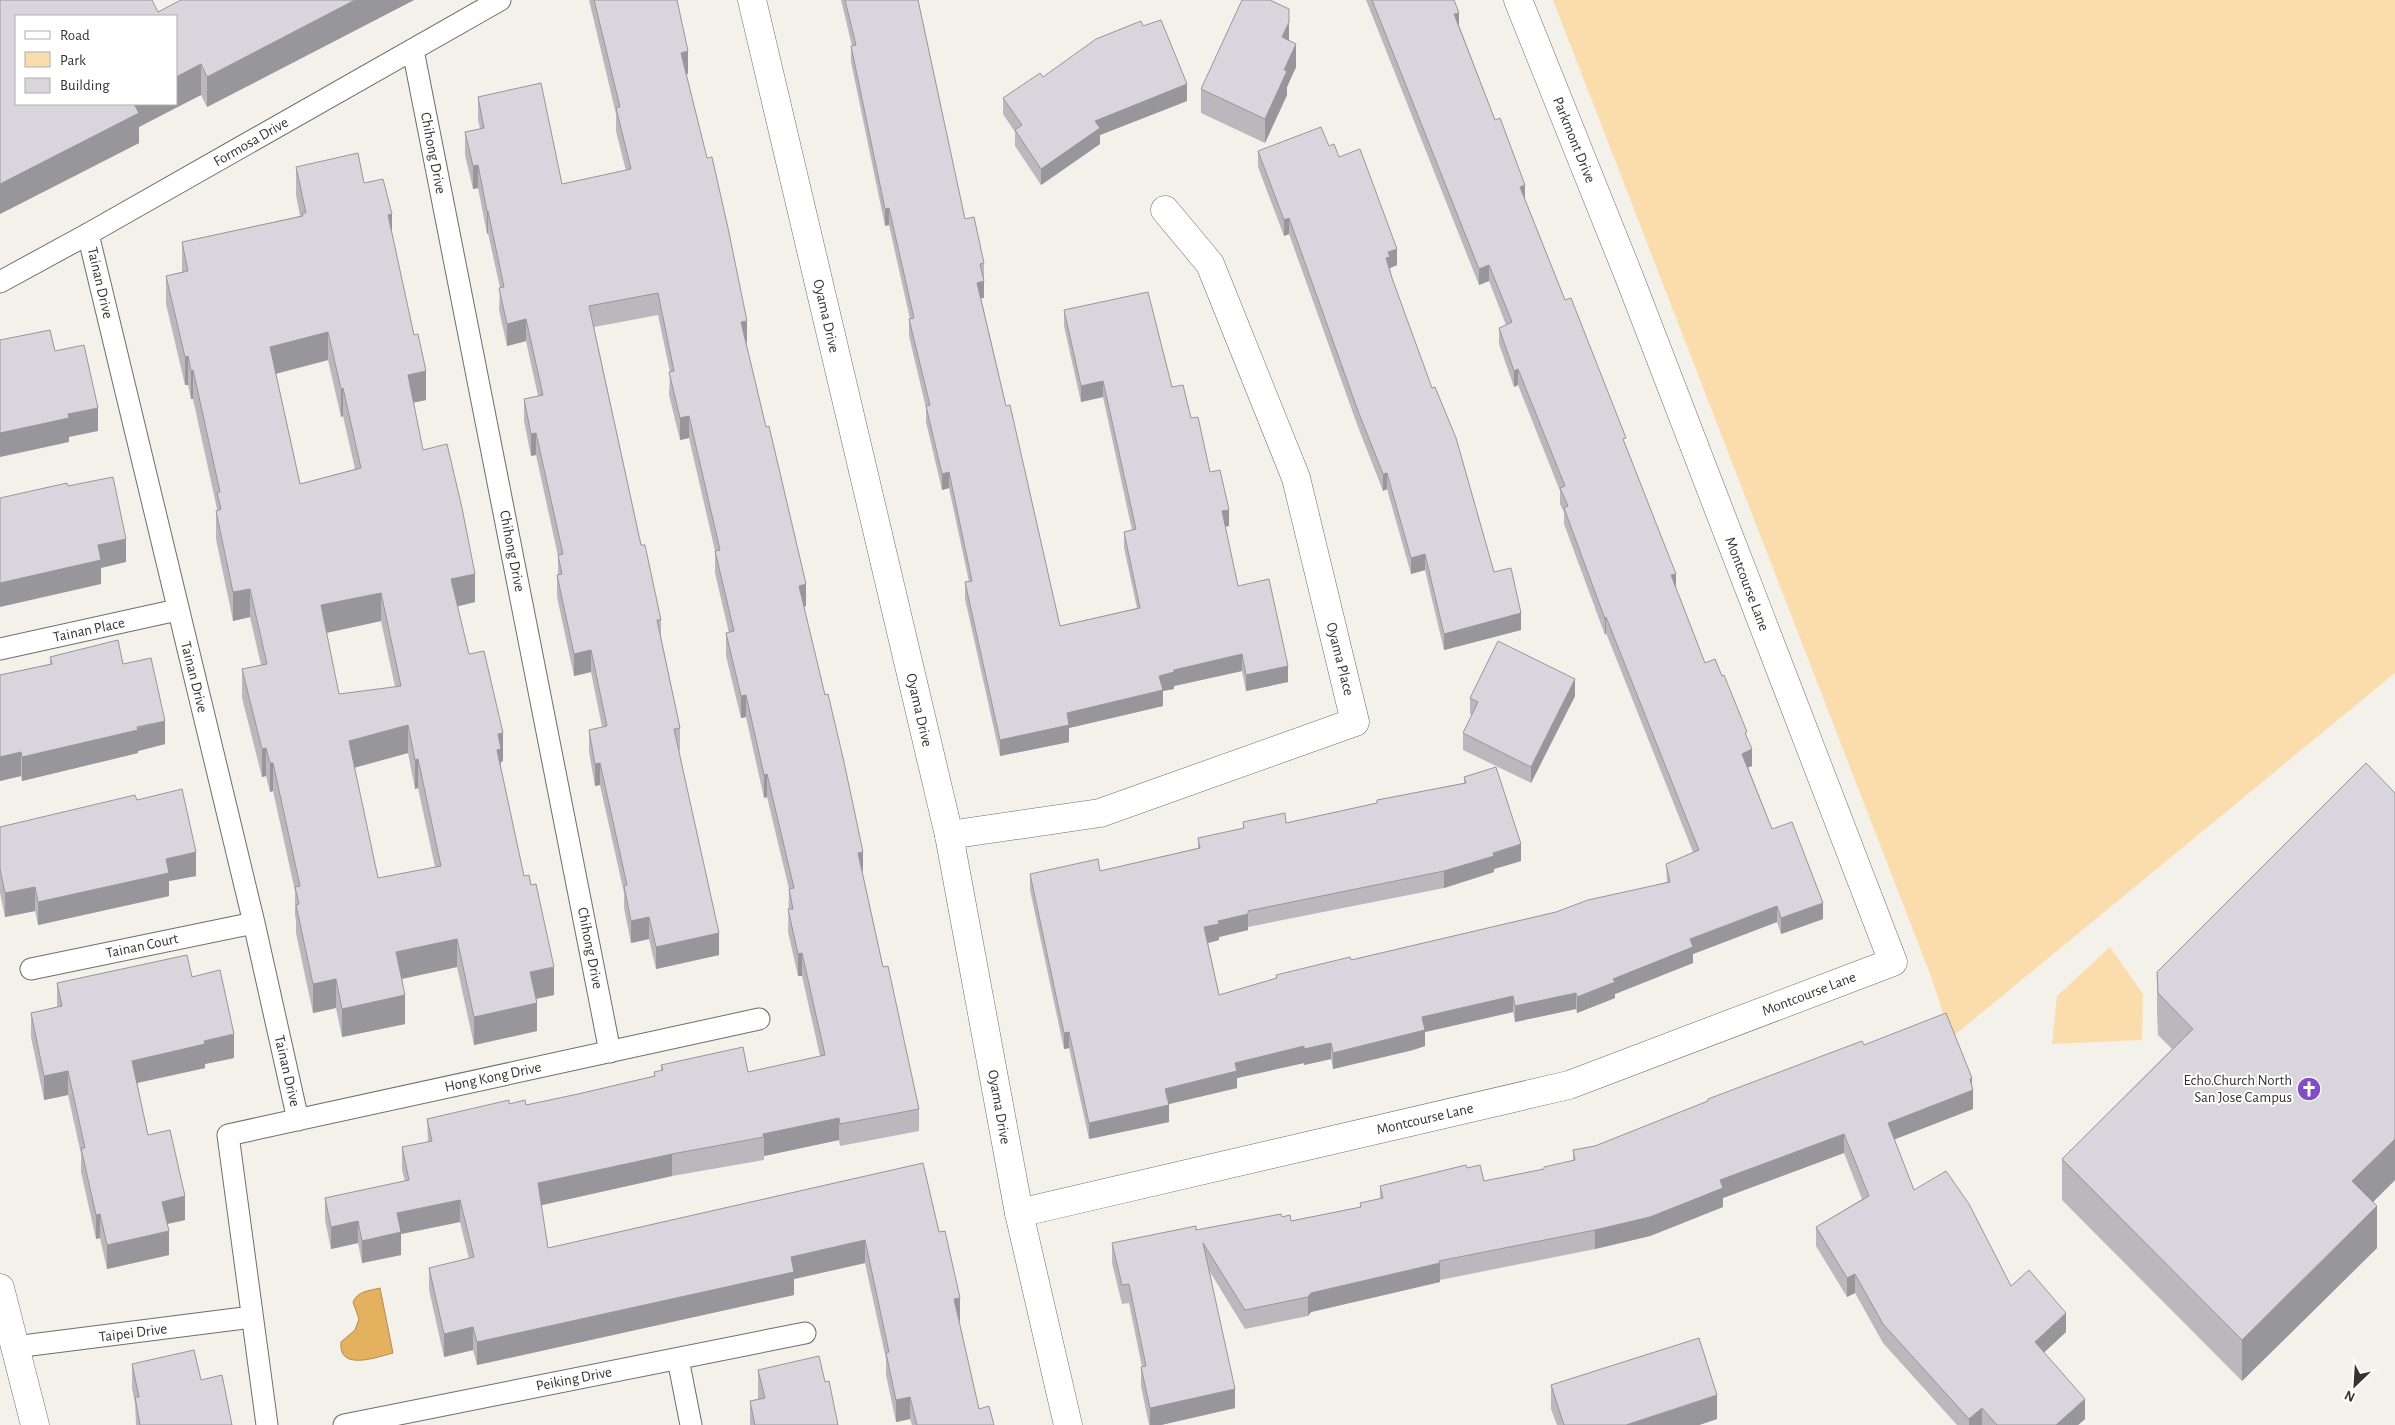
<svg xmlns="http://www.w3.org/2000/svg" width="2395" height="1425" viewBox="0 0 2395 1425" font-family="'Alegreya Sans',sans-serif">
  <rect width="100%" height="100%" fill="#f4f1eb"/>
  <!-- green -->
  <path fill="#fbddad" d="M1553,0H2395V673L1951,1038L1932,979Z
    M2110,947L2143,994L2142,1040L2052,1044L2057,996Z"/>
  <!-- water -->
  <path fill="#e4b25e" stroke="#b08c51" d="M380,1288L393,1353C377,1357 338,1372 341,1342L355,1330L359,1319L353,1302C358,1291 368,1291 380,1288Z"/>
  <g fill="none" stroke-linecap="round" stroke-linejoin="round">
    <!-- service casing -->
    <g stroke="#706d68" stroke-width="23">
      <path id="service" d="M413,50L610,1052
        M88,234L254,923L298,1120
        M0,282L88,234L500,0
        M0,649L177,610
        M31,969L254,923
        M15,1347L252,1317
        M678,1359L691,1425
        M267,1425L228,1135L759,1019
        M344,1425L805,1333"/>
    </g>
    <!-- minor casing -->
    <g stroke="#706d68" stroke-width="29">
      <path id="minor" d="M949,835L1100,813L1355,722L1296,478L1210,264L1165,210
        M1019,1213L1569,1085L1893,962L1630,279L1518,0"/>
    </g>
    <!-- tertiary casing -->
    <g stroke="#706d68" stroke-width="29">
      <path id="tertiary" d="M752,0L949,835L1019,1213L1068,1425
        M0,1288L35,1425"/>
    </g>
    <!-- service -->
    <use href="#service" stroke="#fff" stroke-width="21"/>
    <!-- minor -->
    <use href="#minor" stroke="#fff" stroke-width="28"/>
    <!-- tertiary -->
    <use href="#tertiary" stroke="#fff" stroke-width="28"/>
  </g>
  <!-- wall -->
  <path fill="#bab8bd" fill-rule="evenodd" d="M181,0H414L207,107L201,95L164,113L139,127V143L0,214L158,12Z
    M589,0H677L688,74H686L747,343L746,344L806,606L804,607L883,967L919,1109V1131L840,1146L839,1140L764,1156V1160L672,1176L541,1205L548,1248L923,1163L960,1321H959L979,1409L994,1425H912L910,1419L896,1422L886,1375V1359L865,1263L794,1279V1295L477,1365L473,1350L444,1357L429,1290V1268L469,1259L460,1222L401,1234V1255L362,1263L358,1243L331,1249L325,1220V1198L405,1181L402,1170V1147L428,1142L427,1119L509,1104L526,1105L578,1094L654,1076V1072L661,1071V1065L748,1072L820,1056L802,976H798L788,932L789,889L767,797L764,798L746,717L741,718L726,656V633H729L715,573V551L689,438L680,440L669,395L670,372L658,315L594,327L641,545L661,620V637L680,728V750L679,751L719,955L656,969L649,939L631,943L624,908V893L600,785L595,786L589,752V730L602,727L591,672L574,676L557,597V575L558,574V556L536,455L531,456L524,421V399L538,396L526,341L507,346L499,310L500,288L488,233L487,234L478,188L473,189L465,155V132L480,129L478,120V97L562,184L626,171L616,131V114Z
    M841,0H918L965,219L984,263V279H983L984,298H981L1006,406L1060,626L1137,608L1124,548V532L1132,530L1103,397L1081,402L1064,326V310L1172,387L1191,418L1229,526L1225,527L1238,586L1288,682L1246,691L1242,671L1174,686V689L1163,691V706L1069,728V742L1000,756L965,599V582H969L949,488L942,490L926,422V408L909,336V319H910L889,225L885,226L851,62V46H852Z
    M1366,0H1454L1459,25L1525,200L1565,300L1626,446L1676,588L1705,663L1747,738L1752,766L1748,767L1772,829L1823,919L1781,934L1777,922L1693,954V963L1615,994V998L1577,1013L1576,1009L1515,1022L1513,1012L1425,1032V1046L1413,1050L1333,1069L1331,1059L1304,1065V1063L1237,1078V1088L1168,1104L1169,1122L1089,1139L1069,1048L1064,1049L1030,890V874L1100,871L1198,848V838L1243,829V822L1286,823L1377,803V800L1464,783V777L1521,861L1494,869V872L1444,888L1248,927V930L1219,937V940L1208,943L1219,995L1276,978V975L1351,960L1556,912L1667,882L1666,864L1693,852L1606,633L1605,635L1564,524V512L1560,504V491L1518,385L1514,387L1499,344V328L1506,325L1489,281L1479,285Z
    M1143,26L1187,101L1100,135V144L1041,185L1015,146V132L1003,114V98Z
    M1289,40L1296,67L1287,87V95L1265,143L1201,113V89Z
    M1329,146L1339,157L1397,265L1390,268L1392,278L1494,572L1521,630L1444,650L1425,570L1411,574L1387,489L1383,491L1358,427L1289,234L1284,236L1258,167V151Z
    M296,167L364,183L392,233L426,400L413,402L423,450L475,602L457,606L469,654L503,761L501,762V769L524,876L554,995L536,999L537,1031L474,1045L457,967L402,979L405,1024L342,1037L336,1008L313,1013L296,933V921L295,915V891L273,791L270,792L266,776L262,777L242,698V669L261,665L250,617L233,621L216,539V511L217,510V509L193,399H191L188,385H185L166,304V276L182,272V242L300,216L296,195ZM328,360L341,417L343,416L355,469L300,484L276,374ZM381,621L395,687L339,694L326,633ZM408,753L415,789L418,788L435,867L378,878L354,768Z
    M50,657L123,664L165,744L138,751V753L22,781L21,776L0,781V675L50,664Z
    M1575,696L1531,783L1463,750V733L1472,715L1470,714V698Z
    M2395,793V1180L2373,1202L2377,1248L2242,1381L2062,1200V1159L2172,1049L2158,1035L2157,1013V972Z
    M137,800L196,876L169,881V896L38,925L35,911L5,917L0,893V827Z
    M192,977L234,1058L205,1064V1068L137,1083L148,1135L185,1220L167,1224L169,1255L107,1269L100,1238L96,1239L81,1172V1154L68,1095L44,1100L31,1037V1013L57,1007V983Z
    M1864,1045L1972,1087L1973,1109L1894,1139L1914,1190L2011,1286L2066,1332L2044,1352L2085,1419L2078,1425H1957L1883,1343L1855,1293L1847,1297L1816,1246V1227L1862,1199L1844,1153L1723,1198V1207L1650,1236L1595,1249L1440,1280V1282L1311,1312L1308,1316L1245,1329L1210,1272L1235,1408L1161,1425H1149L1141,1386V1367H1142L1129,1303L1122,1304L1112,1263V1243L1282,1217L1291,1221L1360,1207V1203L1380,1199V1186L1467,1168L1484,1181L1544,1169L1573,1160V1150L1595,1146L1708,1102V1099Z
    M132,1364L201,1380L232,1425H136L135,1403L132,1388Z
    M758,1370L825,1382L838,1425H750V1401L758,1399Z
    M1551,1385L1717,1419L1699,1425H1557L1551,1409Z"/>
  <!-- shaded-wall -->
  <path fill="#97969a" d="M355,0H414L207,107V77Z
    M1459,13V29L1454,14Z
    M1289,22V45L1282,37Z
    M1296,44V67L1287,87V95L1265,143V119L1284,70Z
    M688,51V74L681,75V53Z
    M201,64V95L139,127V143L0,214V184L133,104H176V77Z
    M1187,84V101L1100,135V144L1041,185V169L1095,121Z
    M478,165V188L473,189V166Z
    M1525,185V201L1520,187Z
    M889,208V225L885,226V209Z
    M487,211H488V233L487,234Z
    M392,214V243L388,215Z
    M1289,218V234L1284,236V220Z
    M1397,249V265L1390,268V273L1386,258L1388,252Z
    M1489,265V281L1479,285V269Z
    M984,281V298L977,299V283Z
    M526,319V341L507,346V324Z
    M747,321V343L741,345V322Z
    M328,332V360L270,375V347Z
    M188,356V385H185V357Z
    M1518,369V385L1514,387V371Z
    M193,370V399H191V371Z
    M426,371V400L408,404V375Z
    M1103,381V397L1081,402V386Z
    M343,388V416L341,417V389Z
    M98,408V431L69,437V442L0,457V433L68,414Z
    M689,416V438L680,440V418Z
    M536,433V455L531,456V434Z
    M949,472V488L942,490V474Z
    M1387,473V489L1383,491V474Z
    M1229,510V526L1222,527V511Z
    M126,539V562L101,568V584L0,607V583L98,545Z
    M1425,554V570L1411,574V558Z
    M475,574V602L451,608V579Z
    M1676,574V590L1671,575Z
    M806,584V606L799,608V586Z
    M250,589V617L233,621V592Z
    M381,593V621L321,634V605Z
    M1521,613V630L1444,650V634Z
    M1606,617V633L1605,635V619Z
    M591,650V672L574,676V654Z
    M1242,654V671L1174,686V689L1163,691V706L1069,728V742L1000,756V740L1174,670Z
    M1288,666V682L1246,691V675Z
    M1575,679V696L1531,783V767Z
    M746,695V717L741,718V696Z
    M165,721V744L138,751V753L22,781V757Z
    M408,725V753L349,769V741Z
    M503,733V761L501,762V777L497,750L498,734Z
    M266,748V776L262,777V749Z
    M1752,749V766L1742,770V754Z
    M21,752V776L0,781V757Z
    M418,759V788L415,789V760Z
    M270,763H273V791L270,792Z
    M600,763V785L595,786V764Z
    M767,774V797L764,798V775Z
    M1521,844V861L1494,869V872L1444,888V871Z
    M196,852V876L169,881V896L38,925V902L166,859Z
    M863,852V874L858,853Z
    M35,887V911L5,917V893Z
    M1823,903V919L1781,934V918Z
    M1777,906V922L1693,954V963L1615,994V998L1577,1013V997L1690,939Z
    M1248,914V930L1219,937V940L1204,944V927L1218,921Z
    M649,917V939L631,943V921Z
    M719,933V955L656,969V947Z
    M457,939V967L396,980V952Z
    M802,953V976H798V954Z
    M554,967V995L530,1000V972Z
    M336,979V1008L313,1013V984Z
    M1576,993V1009L1515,1022V1006Z
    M405,995V1024L342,1037V1009Z
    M1513,996V1012L1425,1032V1046L1413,1050L1333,1069V1053L1422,1017Z
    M537,1003V1031L474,1045V1017Z
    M1069,1032V1048L1064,1049V1033Z
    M234,1034V1058L205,1064V1068L132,1084V1061L204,1041Z
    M1331,1043V1059L1304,1065V1049Z
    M1304,1046V1063L1237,1078V1088L1165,1105V1089L1235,1063Z
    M68,1071V1095L44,1100V1076Z
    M1972,1078V1090H1973V1109L1888,1142V1123Z
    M1169,1105V1122L1089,1139V1123Z
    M839,1118V1140L764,1156V1137L763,1134Z
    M1844,1134V1153L1723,1198V1207L1650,1236L1595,1249V1230L1720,1180Z
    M2395,1139V1180L2352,1223V1181Z
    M672,1154V1176L538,1206V1183Z
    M185,1196V1220L162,1225V1202Z
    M460,1200V1222L401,1234V1255L362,1263V1241L397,1213Z
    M2377,1206V1248L2242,1381V1340Z
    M100,1214V1238L96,1239V1215Z
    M358,1221V1243L331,1249V1227Z
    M169,1231V1255L107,1269V1245Z
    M865,1240V1263L794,1279V1295L477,1365V1342L791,1257Z
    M1440,1263V1282L1311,1312L1308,1316V1297L1311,1293Z
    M1855,1274V1293L1847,1297V1278Z
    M960,1298V1321L954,1322V1299Z
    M2066,1313V1332L2035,1361V1342Z
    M473,1327V1350L444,1357V1334Z
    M1235,1389V1408L1161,1425H1150V1408Z
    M1717,1395V1419L1699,1425H1626Z
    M910,1397V1419L896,1422V1400Z
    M2085,1399V1419L2078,1425H2056Z
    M1982,1408V1425H1969V1419Z"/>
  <!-- building -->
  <path fill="#d8d6dc" stroke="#97969a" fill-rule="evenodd" d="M0,0H152L158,12L181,0H355L207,77L201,64L176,77V16H16V104H134L139,113L0,184Z
    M594,0H677L688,51L681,53L707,158L712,157L728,228L747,321L741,322L766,427L769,426L806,584L799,586L825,695L828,694L844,762L863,852L858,853L883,967L888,966L919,1109L840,1124L839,1118L763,1134L764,1137L672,1154L538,1183L548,1248L923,1163L939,1232L945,1231L960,1298L954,1299L979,1409L989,1406L994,1425H917L910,1397L896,1400L886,1353L889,1352L865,1240L791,1257L794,1272L477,1342L473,1327L444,1334L429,1268L474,1257L460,1200L397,1213L401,1232L362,1241L358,1221L331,1227L325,1198L409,1180L402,1147L432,1141L427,1119L509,1100V1104L525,1100L526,1105L578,1094L655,1076L654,1072L663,1070L661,1065L743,1047L748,1072L825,1055L802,953L798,954L788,909H793L789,889L794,888L767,774L764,775L746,695L741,696L726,633L734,631L715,551L720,550L689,416L680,418L669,372L674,371L658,293L589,306L641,545H645L661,620H657L680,728L674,729L719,933L656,947L649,917L631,921L624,886L627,885L600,763L595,764L589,730L607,726L591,650L574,654L557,575L562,574L558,555L563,554L536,433L531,434L524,399L543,395L526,319L507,324L499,288L504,287L488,211H487L478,165L473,166L465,132L484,128L478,97L541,83L562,184L631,169L616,108L620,107Z
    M845,0H918L965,219L974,217L984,263L980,264L984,281L977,283L1006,406L1010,405L1060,626L1140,608L1124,532L1136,529L1103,381L1081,386L1064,310L1148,292L1172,387L1183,385L1191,418L1198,417L1210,472L1220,470L1229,510L1222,511L1238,586L1269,579L1288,666L1246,675L1242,654L1174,670V672L1159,676L1163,690L1067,713L1069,725L1000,740L965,582L972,581L949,472L942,474L926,406L930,405L909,319L914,318L889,208L885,209L851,46L856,45Z
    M1242,0H1270L1289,9V22L1282,37L1296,44L1284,70L1287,71L1265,119L1201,89Z
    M1372,0H1454L1459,13L1454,14L1495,120L1500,118L1525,185L1520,187L1565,300L1571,298L1626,438L1623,439L1676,574L1671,575L1705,663L1715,659L1722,676L1724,675L1747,732L1745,733L1752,749L1742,754L1772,829L1792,822L1823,903L1781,918L1777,906L1690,939L1693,947L1613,979L1615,982L1577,997L1576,993L1515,1006L1513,996L1422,1017L1425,1030L1333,1053L1331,1043L1304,1049V1046L1235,1063L1237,1071L1165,1089L1169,1105L1089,1123L1069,1032L1064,1033L1030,874L1098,859L1100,871L1200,848L1198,838L1244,828L1243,822L1285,813L1286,823L1377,803V800L1466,783L1464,777L1496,767L1521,844L1493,853L1494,856L1444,871L1248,911V914L1218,921L1219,924L1204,927L1219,995L1277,978L1276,975L1350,957L1351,960L1556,912L1588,900L1670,882L1666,864L1699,850L1606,617L1605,619L1564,508L1568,506L1560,488L1565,486L1518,369L1514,371L1499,328L1512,322L1489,265L1479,269Z
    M1161,20L1187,84L1095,121L1100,128L1041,169L1015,130L1022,125L1003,98L1040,73L1043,77L1096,39L1141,21L1143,26Z
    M1321,127L1329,146L1334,144L1339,157L1360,149L1397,249L1388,252L1390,257L1386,258L1392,278L1432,388L1435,387L1456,438L1494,572L1511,568L1521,613L1444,634L1425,554L1411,558L1387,473L1383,474L1358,411L1289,218L1284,220L1258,151Z
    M358,153L364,183L383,179L392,214L388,215L414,335L418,334L426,371L408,375L423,450L447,444L462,508L475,574L451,579L469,654L484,651L503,733L498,734L501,749L497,750L524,876L529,875L531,885L536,884L554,967L530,972L537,1003L474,1017L457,939L396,952L405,995L342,1009L336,979L313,984L296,905L299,904L295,887L300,886L273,763H270L266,748L262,749L242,669L267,664L250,589L233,592L216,511L221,509L217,493L220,492L193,370L191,371L188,356L185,357L166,276L188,271L182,242L303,216L302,213H306L296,167ZM328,332L341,389L343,388L361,468L300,484L270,347ZM381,593L401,686L339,694L321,605ZM408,725L415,760L418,759L441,866L378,878L349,741Z
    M50,330L55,351L84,345L98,408L68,414L69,418L0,433V340Z
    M113,477L126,539L98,545L101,560L0,583V498L67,483L68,486Z
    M118,640L123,664L151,658L165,721L137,727L138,730L22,757L21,752L0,757V675L52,664L50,657Z
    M1498,641L1575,679L1531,767L1463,733L1478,702L1470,698Z
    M2366,763L2395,793V1139L2352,1181L2377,1206L2242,1340L2062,1159L2193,1029L2158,993L2157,972Z
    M182,789L196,852L166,859L169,873L38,902L35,887L5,893L0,869V827L135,795L137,800Z
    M187,955L192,977L220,970L234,1034L204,1041L205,1044L132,1061L148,1135L170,1130L185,1196L162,1202L169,1231L107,1245L100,1214L96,1215L81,1148H85L68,1071L44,1076L31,1013L62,1006L57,983Z
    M1946,1013L1972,1078L1970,1079L1973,1090L1888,1123L1914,1190L1946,1171L1969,1204L2011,1286L2029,1270L2066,1313L2035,1342L2085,1399L2056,1425H1997L1982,1408L1969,1419L1883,1324L1855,1274L1847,1278L1816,1227L1869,1196L1844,1134L1720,1180L1723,1188L1650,1217L1595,1230L1439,1261L1440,1263L1311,1293L1308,1297L1245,1310L1203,1243L1235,1389L1150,1408L1141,1367L1146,1366L1129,1284L1122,1285L1112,1243L1196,1226V1230L1281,1214L1282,1217L1290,1215L1291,1221L1361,1207L1360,1203L1383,1198L1380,1186L1466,1165L1467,1168L1480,1165L1484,1181L1544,1169V1167L1575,1160L1573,1150L1595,1146L1708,1101V1099L1862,1041L1864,1045Z
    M1699,1338L1717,1395L1626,1425H1564L1551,1385Z
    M194,1350L201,1380L222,1375L232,1425H140L135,1397H139L132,1364Z
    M819,1356L825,1382L829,1381L838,1425H755L750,1401L765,1398L758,1370Z"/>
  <!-- icons -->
  <defs>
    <g id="church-disc" transform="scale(1.25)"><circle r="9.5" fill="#824cc4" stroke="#fff"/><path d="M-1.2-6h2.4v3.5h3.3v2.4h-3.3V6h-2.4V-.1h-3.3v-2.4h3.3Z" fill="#fff"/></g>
  </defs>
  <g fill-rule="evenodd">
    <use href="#church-disc" x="2309" y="1089"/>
  </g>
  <g text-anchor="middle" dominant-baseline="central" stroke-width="4" stroke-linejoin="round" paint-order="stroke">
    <!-- street labels -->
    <g font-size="15" fill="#353432" stroke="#fff">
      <text transform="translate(1574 140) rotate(68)">Parkmont Drive</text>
      <text transform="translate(251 142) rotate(-30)">Formosa Drive</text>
      <text transform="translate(433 153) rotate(79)">Chihong Drive</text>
      <text transform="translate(100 283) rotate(77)">Tainan Drive</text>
      <text transform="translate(826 316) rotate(77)">Oyama Drive</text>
      <text transform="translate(512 551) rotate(79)">Chihong Drive</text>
      <text transform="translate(1747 584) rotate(69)">Montcourse Lane</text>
      <text transform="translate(89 630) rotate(-12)">Tainan Place</text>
      <text transform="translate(1340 659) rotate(76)">Oyama Place</text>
      <text transform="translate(194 677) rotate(76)">Tainan Drive</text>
      <text transform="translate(919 710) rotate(77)">Oyama Drive</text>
      <text transform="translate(142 946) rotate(-12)">Tainan Court</text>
      <text transform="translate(590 948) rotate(79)">Chihong Drive</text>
      <text transform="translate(1809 994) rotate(-21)">Montcourse Lane</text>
      <text transform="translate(287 1071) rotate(77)">Tainan Drive</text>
      <text transform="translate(493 1077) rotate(-12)">Hong Kong Drive</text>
      <text transform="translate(999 1107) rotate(80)">Oyama Drive</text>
      <text transform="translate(1425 1119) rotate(-13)">Montcourse Lane</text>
      <text transform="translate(133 1333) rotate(-7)">Taipei Drive</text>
      <text transform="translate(574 1379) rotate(-11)">Peiking Drive</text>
    </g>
    <!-- poi labels -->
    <g font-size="15" fill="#353432" stroke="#fff" text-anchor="end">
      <text x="2292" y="1080">Echo.Church North<tspan x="2292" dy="17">San Jose Campus</tspan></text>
    </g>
  </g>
  <!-- legend -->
  <rect x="15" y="15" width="162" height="90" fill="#ffffff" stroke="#aeaead"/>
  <rect x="25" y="31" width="25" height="8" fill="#ffffff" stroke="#aeaead"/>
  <text x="60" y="40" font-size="15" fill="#353432">Road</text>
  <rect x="25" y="52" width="25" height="15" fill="#fbddad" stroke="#aeaead"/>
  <text x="60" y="65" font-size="15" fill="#353432">Park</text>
  <rect x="25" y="78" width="25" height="15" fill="#d8d6dc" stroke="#aeaead"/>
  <text x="60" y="90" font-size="15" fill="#353432">Building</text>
  <!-- north arrow -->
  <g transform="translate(2355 1385) rotate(205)" stroke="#ffffff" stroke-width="4" paint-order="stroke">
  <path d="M0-4L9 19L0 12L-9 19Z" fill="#353432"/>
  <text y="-8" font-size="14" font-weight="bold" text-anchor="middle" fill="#353432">N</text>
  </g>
</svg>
